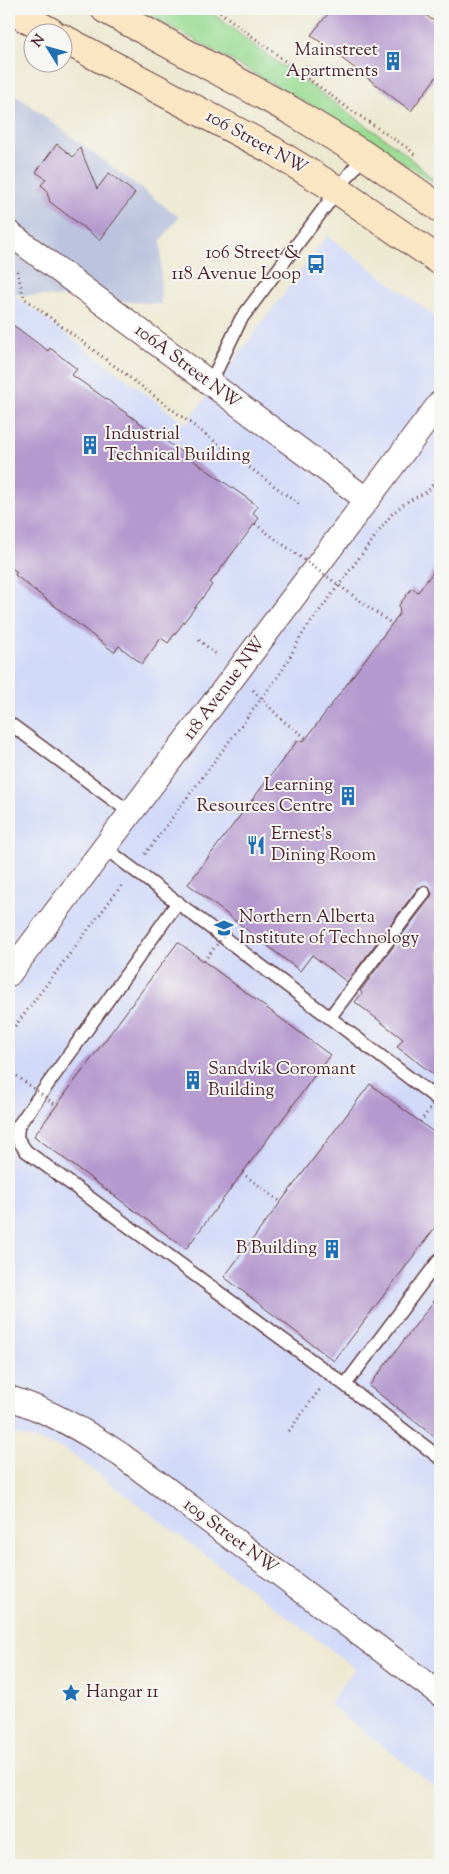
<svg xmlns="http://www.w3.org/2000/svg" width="449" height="1874" viewBox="0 0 449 1874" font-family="'Sorts Mill Goudy',serif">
  <rect width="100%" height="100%" fill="#f6f6f2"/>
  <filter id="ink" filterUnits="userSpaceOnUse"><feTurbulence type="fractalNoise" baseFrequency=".02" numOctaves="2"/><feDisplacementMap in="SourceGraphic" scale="10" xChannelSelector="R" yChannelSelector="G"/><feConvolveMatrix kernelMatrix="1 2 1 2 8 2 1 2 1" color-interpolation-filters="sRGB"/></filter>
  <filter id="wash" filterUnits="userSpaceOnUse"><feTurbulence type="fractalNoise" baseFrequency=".0096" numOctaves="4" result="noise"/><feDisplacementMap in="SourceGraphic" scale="20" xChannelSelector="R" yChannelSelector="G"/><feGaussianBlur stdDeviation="1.12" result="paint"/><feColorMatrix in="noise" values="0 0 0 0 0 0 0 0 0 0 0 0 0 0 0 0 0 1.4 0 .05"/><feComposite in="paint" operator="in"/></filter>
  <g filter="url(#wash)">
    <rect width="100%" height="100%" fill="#ede8d0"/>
    <!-- built -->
    <path fill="#d1d9f9" d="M327,236L440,320V1791L329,1704L355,1668L65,1449L9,1432V291L186,424Z"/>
    <!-- industrial -->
    <path fill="#bbc3de" d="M9,90L179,217L161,240V304L13,294L9,291Z"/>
    <!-- grass -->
    <path fill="#98da91" stroke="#717c5e" d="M139,9H207L263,52L401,150L432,178V181L300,99Z"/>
    <g id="blocks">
      <!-- building -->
      <path fill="#b599ce" d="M332,9H418L440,26V72L411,111L311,35Z
        M57,144L73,157L80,148L97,189L109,173L135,193L100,240L50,202L46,189L41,185L46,179L36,172Z
        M9,322L48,351L50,348L77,369L72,375L258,506L253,513L259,518L210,583L212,585L168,643L161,638L142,664L119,646L114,652L15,575L17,572L9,566Z
        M440,563V1079L397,1047L403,1039L355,1002L362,993L360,991L430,898L432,894L429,887L425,885L418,888L347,982L312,955L300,971L188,884L297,741L305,740L400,613L399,605L412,588L418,592Z
        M178,942L330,1055L186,1249L34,1136Z
        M370,1084L440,1137V1221L334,1361L224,1277Z
        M440,1293V1441L369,1386Z"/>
    </g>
  </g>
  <g filter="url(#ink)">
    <use href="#blocks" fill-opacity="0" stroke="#623d44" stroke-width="1"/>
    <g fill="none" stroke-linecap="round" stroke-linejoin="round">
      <!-- lane casing -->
      <g stroke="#623d44" stroke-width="15">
        <path id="lane" d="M210,384L241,319L364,155
          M9,723L131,813
          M105,848L440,1101
          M178,902L18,1126L17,1138L26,1151L345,1385L440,1458
          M330,1017L424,893
          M345,1385L440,1259"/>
      </g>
      <!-- street casing -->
      <g stroke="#623d44" stroke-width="26">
        <path id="street" d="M9,233L367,500
          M9,974L440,403
          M9,1398C50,1411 85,1431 121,1455L440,1694"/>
      </g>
      <!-- secondary casing -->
      <g stroke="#623d44" stroke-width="30">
        <path id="secondary" d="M9,9L51,32
          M105,9L290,110L364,155L440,208
          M62,38L272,150L339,191L440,261"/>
      </g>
      <!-- path -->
      <path stroke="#623d44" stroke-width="3" stroke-dasharray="1 4" stroke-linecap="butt" d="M216,9L349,109L409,149L415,155
        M17,271L24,298L301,506
        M199,640L218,656
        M253,690L282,720L306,738
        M145,854L282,671L303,633L392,514L405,503L428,491L440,474
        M9,1034L122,885
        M351,1069L356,1062
        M242,1173L281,1202
        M289,1431L320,1389"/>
      <!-- lane -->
      <use href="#lane" stroke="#fff" stroke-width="12"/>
      <!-- street -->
      <use href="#street" stroke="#fff" stroke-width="24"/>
      <!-- secondary -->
      <use href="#secondary" stroke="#fbe6c4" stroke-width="28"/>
      <!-- path-bridge -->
      <path stroke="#623d44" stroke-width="3" stroke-dasharray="1 4" stroke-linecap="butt" d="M255,524L392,624
        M204,961L235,921
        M9,1070L57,1106
        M420,1122L440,1095"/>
    </g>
  </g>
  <!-- icons -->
  <defs>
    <g id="building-bare" transform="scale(1.5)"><path d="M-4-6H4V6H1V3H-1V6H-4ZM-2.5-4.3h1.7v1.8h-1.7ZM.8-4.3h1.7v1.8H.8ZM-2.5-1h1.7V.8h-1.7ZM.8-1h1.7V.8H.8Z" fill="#1f6fb2" stroke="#f6f6f2" stroke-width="2.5" paint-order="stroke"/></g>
    <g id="bus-bare" transform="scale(1.5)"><path d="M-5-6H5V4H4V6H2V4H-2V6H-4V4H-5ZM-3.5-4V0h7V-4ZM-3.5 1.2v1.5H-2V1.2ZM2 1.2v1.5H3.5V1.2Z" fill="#1f6fb2" stroke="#f6f6f2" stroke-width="2.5" paint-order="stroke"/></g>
    <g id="restaurant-bare" transform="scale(1.5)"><path d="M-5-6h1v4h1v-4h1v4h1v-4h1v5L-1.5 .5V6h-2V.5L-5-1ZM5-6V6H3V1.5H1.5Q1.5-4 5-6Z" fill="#1f6fb2" stroke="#f6f6f2" stroke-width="2.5" paint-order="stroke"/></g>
    <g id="university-bare" transform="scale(1.5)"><path d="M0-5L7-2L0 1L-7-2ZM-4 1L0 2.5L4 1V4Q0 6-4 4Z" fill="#1f6fb2" stroke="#f6f6f2" stroke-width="2.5" paint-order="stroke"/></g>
    <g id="sight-bare" transform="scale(1.5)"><path d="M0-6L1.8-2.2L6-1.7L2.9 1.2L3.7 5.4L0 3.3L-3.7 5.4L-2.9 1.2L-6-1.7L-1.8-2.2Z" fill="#1f6fb2" stroke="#f6f6f2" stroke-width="2.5" paint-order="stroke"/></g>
  </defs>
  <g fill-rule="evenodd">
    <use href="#building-bare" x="393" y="61"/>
    <use href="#bus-bare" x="316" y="264"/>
    <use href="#building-bare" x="90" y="445"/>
    <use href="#building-bare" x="348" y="796"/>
    <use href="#restaurant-bare" x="256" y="845"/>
    <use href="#university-bare" x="224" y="928"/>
    <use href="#building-bare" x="193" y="1080"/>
    <use href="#building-bare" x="332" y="1249"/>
    <use href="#sight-bare" x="71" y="1693"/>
  </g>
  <g text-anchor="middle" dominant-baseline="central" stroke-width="4" stroke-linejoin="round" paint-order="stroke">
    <!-- poi labels -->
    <g font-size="18" fill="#4a1f2b" stroke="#f6f6f2" text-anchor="start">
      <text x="378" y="51" text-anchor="end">Mainstreet<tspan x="378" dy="21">Apartments</tspan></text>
      <text x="301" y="254" text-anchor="end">106 Street &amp;<tspan x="301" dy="21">118 Avenue Loop</tspan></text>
      <text x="105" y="435">Industrial<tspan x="105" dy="21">Technical Building</tspan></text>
      <text x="333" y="786" text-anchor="end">Learning<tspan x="333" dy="21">Resources Centre</tspan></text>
      <text x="271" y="835">Ernest's<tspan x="271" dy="21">Dining Room</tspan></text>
      <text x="239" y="918">Northern Alberta<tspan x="239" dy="21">Institute of Technology</tspan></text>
      <text x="208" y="1070">Sandvik Coromant<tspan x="208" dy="21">Building</tspan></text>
      <text x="317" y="1249" text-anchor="end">B Building</text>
      <text x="86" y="1693">Hangar 11</text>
    </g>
    <!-- street labels -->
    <g font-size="18" fill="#4a1f2b" stroke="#f6f6f2">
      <text transform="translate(256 143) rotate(29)">106 Street NW</text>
      <text transform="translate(187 367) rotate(37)">106A Street NW</text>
      <text transform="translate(225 689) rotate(-53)">118 Avenue NW</text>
      <text transform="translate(230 1537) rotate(37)">109 Street NW</text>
    </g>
  </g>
  <!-- margin -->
  <rect width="449" height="1874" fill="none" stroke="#f6f6f2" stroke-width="30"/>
  <!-- north arrow -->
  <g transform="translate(48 48) rotate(307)"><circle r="24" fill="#f6f6f2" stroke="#b1a0a2"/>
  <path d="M0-4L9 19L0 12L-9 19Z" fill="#1f6fb2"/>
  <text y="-8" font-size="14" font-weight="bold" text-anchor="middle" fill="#4a1f2b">N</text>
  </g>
</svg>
